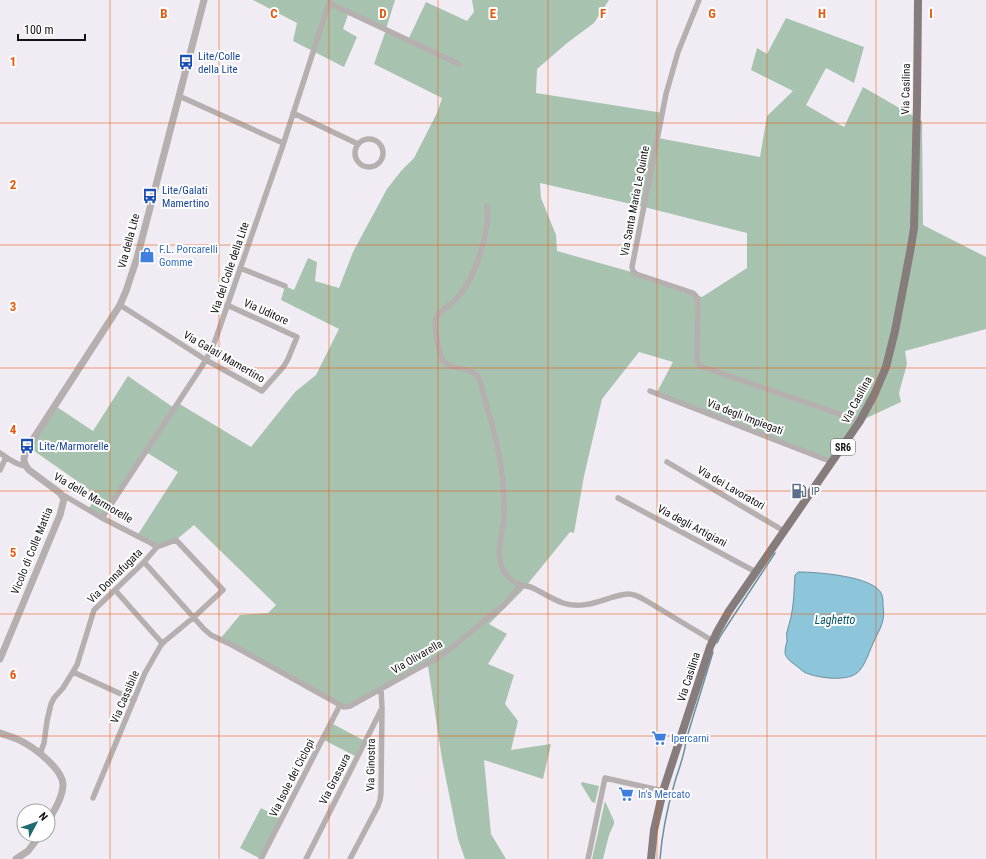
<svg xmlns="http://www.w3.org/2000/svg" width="986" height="859" viewBox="0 0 986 859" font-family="'Roboto Condensed',sans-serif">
  <rect width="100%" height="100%" fill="#f1ebf3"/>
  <!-- green -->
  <path fill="#a7c3b0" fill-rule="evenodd" d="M253,0H395L386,29L408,40L426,2L467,21L474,12L472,0H609L594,23L567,43L537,69L536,93L663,113L658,138L760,157L767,116L793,91L751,70L757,48L767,54L786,18L864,47L854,83L826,68L806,105L844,127L863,87L922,121L923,225L986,257V329L905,351L907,364L899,393L901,402L860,421L829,460L656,394L673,362L639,352L602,399L584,476L574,533L570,532L522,591L489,624L507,634L488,664L514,675L505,704L518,721L511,750L551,744L543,779L484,760L491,834L506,859H465L458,839L442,759L428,666L381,689L350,706L340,705L220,639L240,615L268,613L276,605L194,525L176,540L157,547L137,536L178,472L146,452L102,518L88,510L97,495L27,446L54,405L93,431L128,376L174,408L178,403L251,447L295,392L316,375L339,329L281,300L285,286L294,290L308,258L317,262L315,281L339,288L353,252L387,189L401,171L414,158L437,113L442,98L374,64L386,30L349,12L343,29L357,37L344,67L293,41L297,23ZM540,183L644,207L747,233V268L702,297L635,273L557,251L556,235L541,198Z
    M333,724L363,740L355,756L324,740Z
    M582,782L599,786L595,803L592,802L581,784Z
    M605,801L614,821V824L609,835L603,859H592Z
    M261,808L280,818L259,858L240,848Z"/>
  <!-- water -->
  <path fill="#8dc5da" stroke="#69909f" d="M798,572C816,572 876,576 882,595C883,598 883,602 883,605C885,620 882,625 875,639C870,649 865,667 857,673C846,682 816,678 804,672C801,670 798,667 794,664C791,662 786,658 785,653C785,649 786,645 787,641C787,638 786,635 787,632C788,627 790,622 791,617C794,604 794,589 795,575Z"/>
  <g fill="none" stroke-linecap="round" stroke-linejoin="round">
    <!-- stream -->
    <path stroke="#69909f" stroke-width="1.5" d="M717,643L721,635L775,553
      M660,859C662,834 667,809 674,785C678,770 685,755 686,740L713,652"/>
    <!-- minor -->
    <path stroke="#b5b0af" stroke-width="5.5" d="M699,0L678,52L666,94L632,267L633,271L636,274L693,293L696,296L698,301L697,359V362L700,366L860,421
      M329,3L459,64
      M179,96L283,143
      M293,113L358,144
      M355 153a14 14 0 1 1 28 0a14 14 0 1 1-28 0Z
      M487,206C490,232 475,278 458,297C452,305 440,309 436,318C433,325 439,349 441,357C447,374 474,363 480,381C491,421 504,462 504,503C504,511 504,518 503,525C501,539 496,556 503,570C507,576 514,584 521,585C525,586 529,586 533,588C543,593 552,599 563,603C580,609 597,602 613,597C618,596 623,594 628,594C634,594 640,597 645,600L713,641
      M240,268L285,286
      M120,305L206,360L262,391L284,366L288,359L297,337L227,305
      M650,391L832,462
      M0,453C7,458 16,465 25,466
      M667,462L784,531
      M0,470L6,457
      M62,495L65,496L102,518L149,542L157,547
      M618,498L756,572
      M102,518L206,360L215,341L282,148L330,0
      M144,562L204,629L211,635L232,645L344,707L350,706L422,666L436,659L453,647L485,620L504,605L521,585
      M115,590L162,643
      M73,672L134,700
      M40,754L44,743L47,721L51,704L54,698L63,688L77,665L94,610L144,562L157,547L176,540L223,590L194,617L165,641L161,645L145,673L93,798
      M261,859L340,705
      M306,859L381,710
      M350,859L378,806L380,800L381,793L382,708L381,689
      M588,859L605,778L663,791"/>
    <!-- tertiary -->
    <path stroke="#b5b0af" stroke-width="7" d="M0,659L60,515L64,499L60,493L29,470C20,460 25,454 30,444L120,305L126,291L137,258L204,0
      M0,733C8,736 16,738 23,742C36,749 62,769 63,784C63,797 54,811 48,821
      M16,859L28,851L40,835"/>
    <!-- primary -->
    <path stroke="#857c7b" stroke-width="8" d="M651,859L654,830L663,791L710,647L717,632L729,611L860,421L875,393L886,367L895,331L911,247L914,228L917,104L918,0"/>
  </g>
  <!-- grid -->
  <path fill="none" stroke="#e8590c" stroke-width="1" stroke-opacity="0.55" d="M110,0V859M219,0V859M329,0V859M438,0V859M548,0V859M657,0V859M767,0V859M876,0V859M0,123H986M0,245H986M0,368H986M0,491H986M0,614H986M0,736H986"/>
  <!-- icons -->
  <defs>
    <g id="bus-bare" transform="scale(1.2)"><path d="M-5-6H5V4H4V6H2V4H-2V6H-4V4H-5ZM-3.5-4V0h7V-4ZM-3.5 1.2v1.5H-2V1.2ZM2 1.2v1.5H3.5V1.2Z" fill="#1a4fb4" stroke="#fff" stroke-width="2.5" paint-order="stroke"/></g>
    <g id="shop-bare" transform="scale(1.2)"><path d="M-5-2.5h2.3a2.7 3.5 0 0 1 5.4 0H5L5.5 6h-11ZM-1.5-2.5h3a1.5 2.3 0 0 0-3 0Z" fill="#3f7fe0" stroke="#fff" stroke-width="2.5" paint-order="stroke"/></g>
    <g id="fuel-bare" transform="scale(1.2)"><path d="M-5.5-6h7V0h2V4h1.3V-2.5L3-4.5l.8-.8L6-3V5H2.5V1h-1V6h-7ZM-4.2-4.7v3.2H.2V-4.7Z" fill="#5c6f8a" stroke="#fff" stroke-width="2.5" paint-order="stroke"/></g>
    <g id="supermarket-bare" transform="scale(1.2)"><path d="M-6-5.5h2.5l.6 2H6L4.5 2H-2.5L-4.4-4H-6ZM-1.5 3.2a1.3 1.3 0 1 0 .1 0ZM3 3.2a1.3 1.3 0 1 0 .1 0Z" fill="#3f7fe0" stroke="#fff" stroke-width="2.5" paint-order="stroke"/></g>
  </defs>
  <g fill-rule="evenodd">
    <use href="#bus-bare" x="186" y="62"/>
    <use href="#bus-bare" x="150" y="196"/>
    <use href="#shop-bare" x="147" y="255"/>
    <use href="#bus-bare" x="27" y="446"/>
    <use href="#fuel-bare" x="799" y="491"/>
    <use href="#supermarket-bare" x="659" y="738"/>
    <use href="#supermarket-bare" x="626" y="794"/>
  </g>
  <g text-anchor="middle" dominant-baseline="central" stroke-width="4" stroke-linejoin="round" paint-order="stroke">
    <!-- shield labels -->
    <rect fill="#fff" stroke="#5c5a5c" stroke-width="1" x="831" y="439" width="24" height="16" rx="3"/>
    <g font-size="10" font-weight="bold" fill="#161316">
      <text x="843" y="447">SR6</text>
    </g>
    <!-- transit labels -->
    <g font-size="11" fill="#164399" stroke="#fff" text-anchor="start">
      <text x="198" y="56">Lite/Colle<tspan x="198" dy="13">della Lite</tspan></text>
      <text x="162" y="190">Lite/Galati<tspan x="162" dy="13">Mamertino</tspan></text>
      <text x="39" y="446">Lite/Marmorelle</text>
    </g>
    <!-- street labels -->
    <g font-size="11" fill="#161316" stroke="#fff">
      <text transform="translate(906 89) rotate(-89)">Via Casilina</text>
      <text transform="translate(635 201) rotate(-79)">Via Santa Maria Le Quinte</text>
      <text transform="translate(129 241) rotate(-75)">Via della Lite</text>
      <text transform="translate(230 268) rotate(-71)">Via del Colle della Lite</text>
      <text transform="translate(266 312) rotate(24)">Via Uditore</text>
      <text transform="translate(224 357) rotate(30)">Via Galati Mamertino</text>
      <text transform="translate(857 400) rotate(-62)">Via Casilina</text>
      <text transform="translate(745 417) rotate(21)">Via degli Impiegati</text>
      <text transform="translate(731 488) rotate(30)">Via dei Lavoratori</text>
      <text transform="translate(93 498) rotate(30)">Via delle Marmorelle</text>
      <text transform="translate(692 526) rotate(28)">Via degli Artigiani</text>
      <text transform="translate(32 551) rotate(-68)">Vicolo di Colle Mattia</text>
      <text transform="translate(115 576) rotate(-45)">Via Donnafugata</text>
      <text transform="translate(417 657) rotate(-30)">Via Olivarella</text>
      <text transform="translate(689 677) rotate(-72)">Via Casilina</text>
      <text transform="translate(125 697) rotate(-67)">Via Cassibile</text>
      <text transform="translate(371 765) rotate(-89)">Via Ginostra</text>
      <text transform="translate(292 778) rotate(-63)">Via Isole dei Ciclopi</text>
      <text transform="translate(335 779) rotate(-63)">Via Grassura</text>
    </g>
    <!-- shop labels -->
    <g font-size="11" fill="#366cbe" stroke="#fff" text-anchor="start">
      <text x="159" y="249">F.L. Porcarelli<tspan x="159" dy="13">Gomme</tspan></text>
      <text x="671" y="738">Ipercarni</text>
      <text x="638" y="794">In's Mercato</text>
    </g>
    <!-- service labels -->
    <g font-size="11" fill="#4e5e75" stroke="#fff" text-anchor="start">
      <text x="811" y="491">IP</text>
    </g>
    <!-- water labels -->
    <g font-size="12" font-style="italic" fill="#09576d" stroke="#fff">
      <text x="835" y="620">Laghetto</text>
    </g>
  </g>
  <g font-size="13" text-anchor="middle" font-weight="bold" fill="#e8590c" stroke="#fff" stroke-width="4" stroke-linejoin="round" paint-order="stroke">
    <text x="164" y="18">B</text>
    <text x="274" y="18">C</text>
    <text x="383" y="18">D</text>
    <text x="493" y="18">E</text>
    <text x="603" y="18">F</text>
    <text x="712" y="18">G</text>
    <text x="822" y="18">H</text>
    <text x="931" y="18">I</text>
    <text x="13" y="66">1</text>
    <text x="13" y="189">2</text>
    <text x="13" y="311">3</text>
    <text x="13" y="434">4</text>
    <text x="13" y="557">5</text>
    <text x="13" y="679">6</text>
  </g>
  <!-- north arrow -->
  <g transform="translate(36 823) rotate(49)"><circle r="19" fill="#ffffff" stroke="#a2a1a2"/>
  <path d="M0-3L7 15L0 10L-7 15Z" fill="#1f6b72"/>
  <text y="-6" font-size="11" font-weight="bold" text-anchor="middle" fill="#161316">N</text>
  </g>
  <!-- scale -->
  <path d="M18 34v6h67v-6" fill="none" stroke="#161316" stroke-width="2"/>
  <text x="24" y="34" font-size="12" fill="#161316" stroke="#ffffff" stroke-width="3" paint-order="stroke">100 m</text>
</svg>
